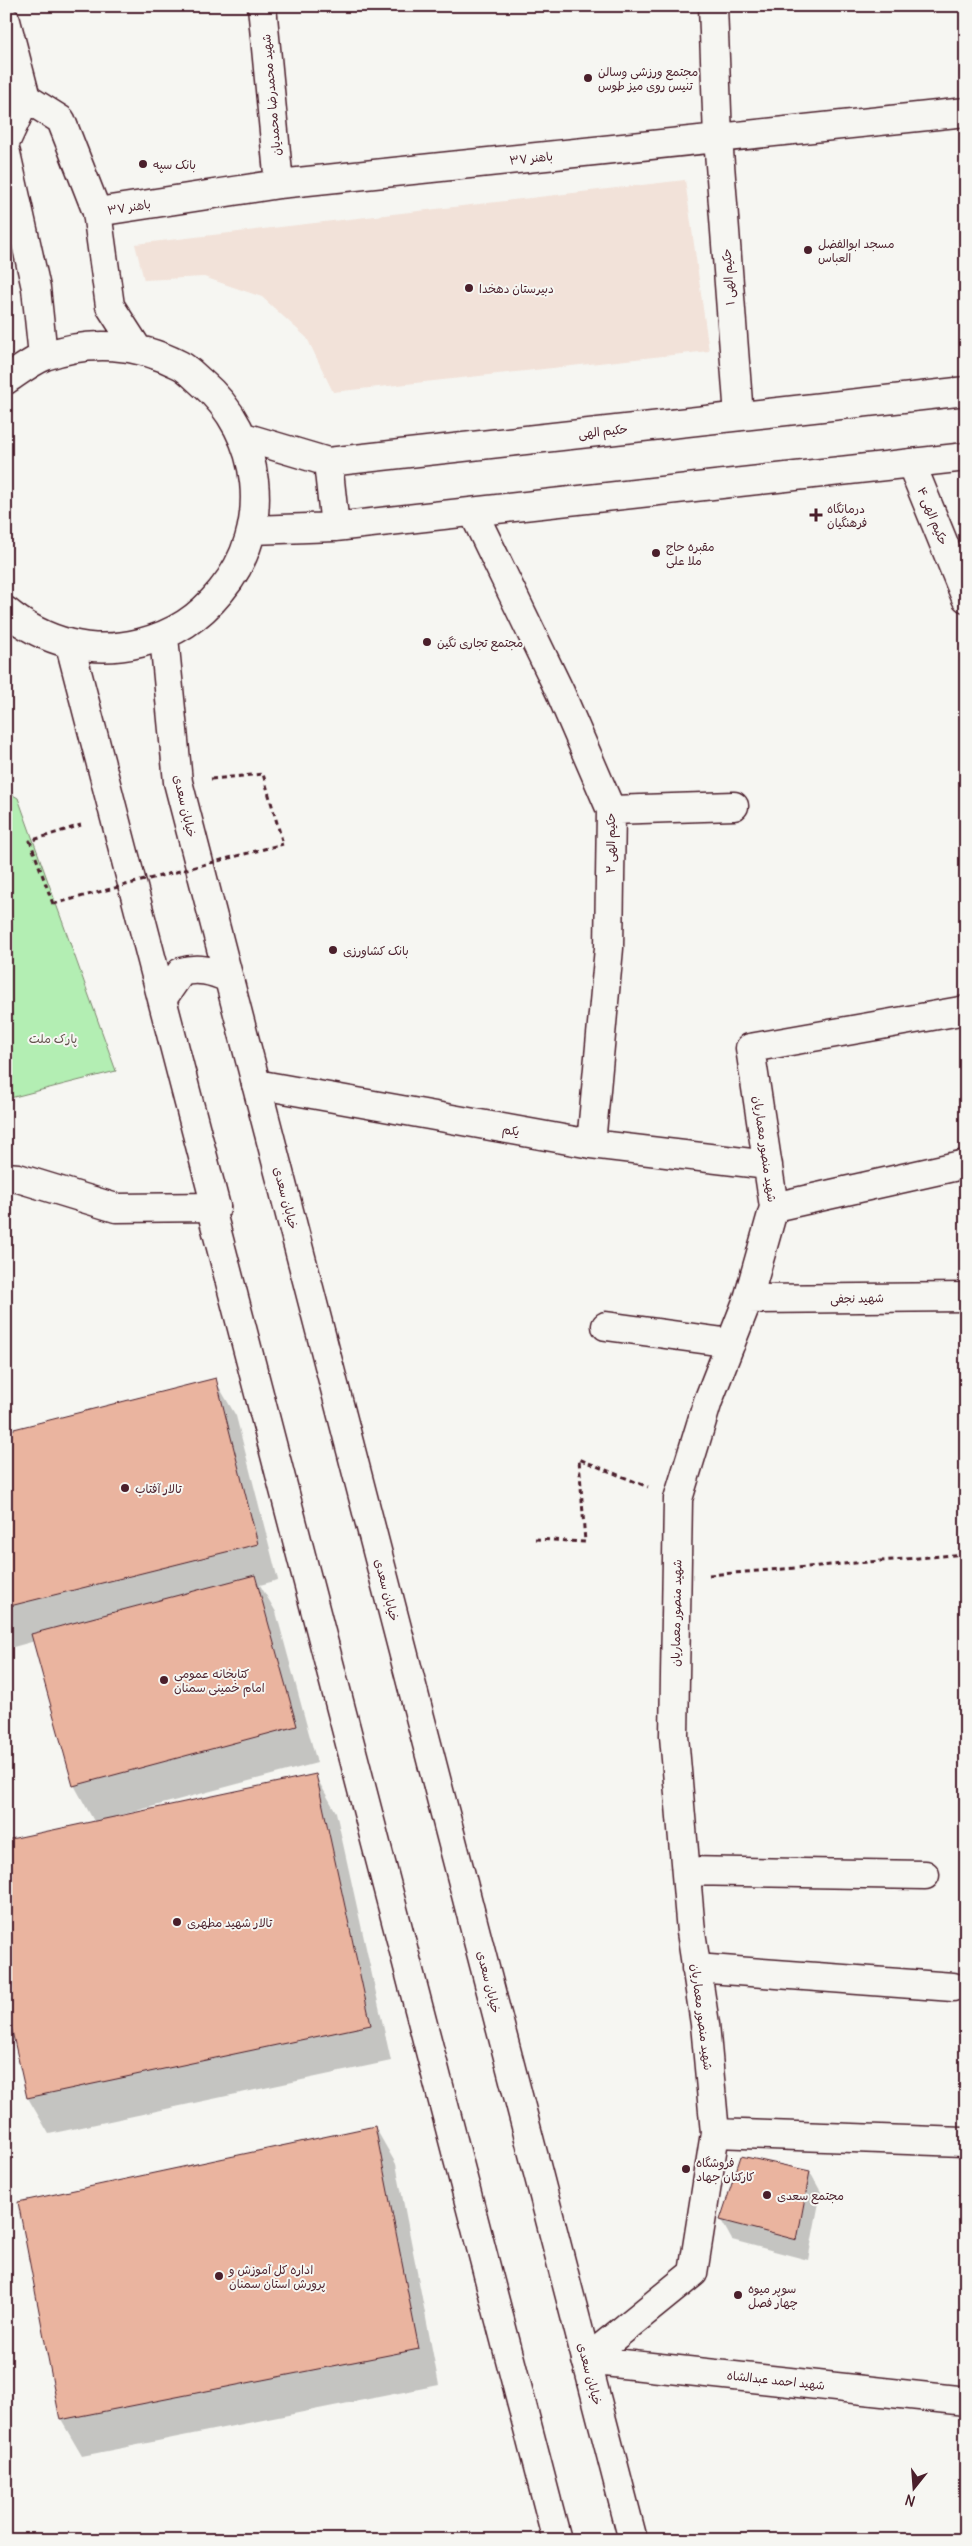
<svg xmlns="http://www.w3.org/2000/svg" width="972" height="2546" viewBox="0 0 972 2546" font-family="Delius,'Playpen Sans Arabic',sans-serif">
  <rect width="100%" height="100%" fill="#f6f6f2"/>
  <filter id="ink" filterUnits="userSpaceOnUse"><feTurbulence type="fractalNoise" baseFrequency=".02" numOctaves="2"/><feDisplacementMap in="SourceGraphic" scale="10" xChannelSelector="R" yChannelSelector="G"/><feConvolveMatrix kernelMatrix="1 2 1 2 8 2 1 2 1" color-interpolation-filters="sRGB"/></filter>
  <g filter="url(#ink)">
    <!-- built -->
    <path fill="#f2e2d9" d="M685,180L709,351L333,392L307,338L262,297L204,277L144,280L135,244Z"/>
    <!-- green -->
    <path fill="#b3eeb3" stroke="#7e866f" d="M6,791L18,798L116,1071L6,1099Z"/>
    <!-- shadow -->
    <path fill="#0003" d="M215,1380L236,1416L278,1580L260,1585L276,1612L317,1763L117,1816L118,1818L315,1775L336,1812L391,2061L49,2134L28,2098L6,1998L95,1823L74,1785L35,1641L6,1649V1432Z
      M375,2127L396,2164L439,2385L82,2456L61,2420Z
      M810,2172L821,2192L808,2260L732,2240L721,2220Z"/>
    <!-- building -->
    <path fill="#eab49f" stroke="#4a1f2b" d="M216,1378L258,1544L6,1607V1431Z
      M255,1575L297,1726L73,1786L31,1634Z
      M316,1774L371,2025L27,2098L6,2004V1840Z
      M375,2126L419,2349L60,2420L18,2202Z
      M741,2156L810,2171L797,2240L720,2220Z"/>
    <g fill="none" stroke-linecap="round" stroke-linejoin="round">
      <!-- minor casing -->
      <g stroke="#4a1f2b" stroke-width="31">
        <path id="minor" d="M262,6L279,184
          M713,6L718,138L739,416
          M97,212L279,184L966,112
          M911,463L966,598
          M473,512L560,692L611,810L609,948L591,1144
          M611,810L734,806
          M256,1084L591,1144L768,1165
          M6,1177L18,1178L116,1208L216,1207
          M774,1207L966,1164
          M748,1299L966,1297
          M606,1326L731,1343
          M686,1871L925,1875
          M696,1968L953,1987
          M715,2133L963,2142
          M586,2360L693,2273L715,2133L705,2024L691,1932L674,1736L678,1499L708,1401L748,1299L774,1207L750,1048L966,1010
          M586,2360L966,2401"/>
      </g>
      <!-- secondary casing -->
      <g stroke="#4a1f2b" stroke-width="31">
        <path id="secondary" d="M6,21L26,98
          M26,98L61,120L97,212L110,306L137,348
          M6,141L26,98
          M6,153L36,288L43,356
          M6,380C18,372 32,361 45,356C90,340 137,343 180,365C188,369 194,376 201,382C263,434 274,528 221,591C199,618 175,634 140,643C92,655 45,643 6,611
          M244,437L328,462L966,391
          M328,462L335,527
          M253,530L335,527L966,457
          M164,637L178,782L633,2540
          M70,645L216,1207L211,1209L557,2540
          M163,998L181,972C198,967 212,971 228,978"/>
      </g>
      <!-- path -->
      <path stroke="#4a1f2b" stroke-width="3" stroke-dasharray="5 4" stroke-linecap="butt" d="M211,779L263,774L283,844
        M53,904L30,841L81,825
        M535,1539L585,1542L579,1459L648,1487
        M709,1575L966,1554"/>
      <!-- minor -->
      <use href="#minor" stroke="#f6f6f2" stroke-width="28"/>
      <!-- secondary -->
      <use href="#secondary" stroke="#f6f6f2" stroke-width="28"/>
      <!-- path-bridge -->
      <path stroke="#4a1f2b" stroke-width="3" stroke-dasharray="5 4" stroke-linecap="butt" d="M53,904L283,844"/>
    </g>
  </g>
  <!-- markers -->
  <g fill="#4a1f2b" stroke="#f6f6f2" stroke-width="2">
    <circle cx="588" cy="78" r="5"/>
    <circle cx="143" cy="164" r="5"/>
    <circle cx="808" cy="250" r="5"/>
    <circle cx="469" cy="288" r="5"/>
    <path d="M813.5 507.5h5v5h5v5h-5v5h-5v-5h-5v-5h5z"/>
    <circle cx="656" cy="553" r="5"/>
    <circle cx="427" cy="642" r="5"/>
    <circle cx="333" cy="950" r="5"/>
    <circle cx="125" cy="1488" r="5"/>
    <circle cx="164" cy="1680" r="5"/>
    <circle cx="177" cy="1922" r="5"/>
    <circle cx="686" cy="2169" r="5"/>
    <circle cx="767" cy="2195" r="5"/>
    <circle cx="219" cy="2276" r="5"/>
    <circle cx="738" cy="2295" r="5"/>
  </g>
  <g text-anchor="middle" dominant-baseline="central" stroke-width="4" stroke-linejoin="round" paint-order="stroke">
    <!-- poi labels -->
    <g font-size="12" fill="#4a1f2b" stroke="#f6f6f2" text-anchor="start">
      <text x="598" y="71">مجتمع ورزشی وسالن<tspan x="598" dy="14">تنیس روی میز طوس</tspan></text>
      <text x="153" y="164">بانک سپه</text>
      <text x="818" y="243">مسجد ابوالفضل<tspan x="818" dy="14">العباس</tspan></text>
      <text x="479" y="288">دبیرستان دهخدا</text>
      <text x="827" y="508">درمانگاه<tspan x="827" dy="14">فرهنگیان</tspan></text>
      <text x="666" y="546">مقبره حاج<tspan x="666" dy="14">ملا علی</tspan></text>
      <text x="437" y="642">مجتمع تجاری نگین</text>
      <text x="343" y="950">بانک کشاورزی</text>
      <text x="135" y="1488">تالار آفتاب</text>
      <text x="174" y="1673">کتابخانه عمومی<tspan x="174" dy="14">امام خمینی سمنان</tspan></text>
      <text x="187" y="1922">تالار شهید مطهری</text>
      <text x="696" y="2162">فروشگاه<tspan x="696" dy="14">کارکنان جهاد</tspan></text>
      <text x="777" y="2195">مجتمع سعدی</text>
      <text x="229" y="2269">اداره کل آموزش و<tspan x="229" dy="14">پرورش استان سمنان</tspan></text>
      <text x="748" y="2288">سوپر میوه<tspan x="748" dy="14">چهار فصل</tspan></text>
    </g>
    <!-- street labels -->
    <g font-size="12" fill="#4a1f2b" stroke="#f6f6f2">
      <text transform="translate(271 95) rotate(-95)">شهید محمدرضا محمدیان</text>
      <text transform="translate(531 158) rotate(-6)">باهنر ۳۷</text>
      <text transform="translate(129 207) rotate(-9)">باهنر ۳۷</text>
      <text transform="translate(728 277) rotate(-94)">حکیم الهی ۱</text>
      <text transform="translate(603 431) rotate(-6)">حکیم الهی</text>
      <text transform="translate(933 516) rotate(68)">حکیم الهی ۴</text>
      <text transform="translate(185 806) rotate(77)">خیابان سعدی</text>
      <text transform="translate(610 843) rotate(-90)">حکیم الهی ۲</text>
      <text transform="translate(511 1130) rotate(10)">یکم</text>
      <text transform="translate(765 1149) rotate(82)">شهید منصور معماریان</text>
      <text transform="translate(286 1198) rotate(75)">خیابان سعدی</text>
      <text transform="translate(857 1298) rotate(-1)">شهید نجفی</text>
      <text transform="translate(387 1590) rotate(75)">خیابان سعدی</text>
      <text transform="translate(676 1613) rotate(-89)">شهید منصور معماریان</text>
      <text transform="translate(489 1982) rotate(76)">خیابان سعدی</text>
      <text transform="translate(702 2017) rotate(83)">شهید منصور معماریان</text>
      <text transform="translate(590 2374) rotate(75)">خیابان سعدی</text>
      <text transform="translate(776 2380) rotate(6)">شهید احمد عبدالشاه</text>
    </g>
    <!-- park labels -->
    <g font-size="12" fill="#64534d" stroke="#f6f6f2">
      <text x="53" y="1038">پارک ملت</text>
    </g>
  </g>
  <!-- margin -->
  <rect width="972" height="2546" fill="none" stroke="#f6f6f2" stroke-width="25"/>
  <rect x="12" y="12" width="947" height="2521" fill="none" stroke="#4a1f2b" stroke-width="2" filter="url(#ink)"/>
  <!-- north arrow -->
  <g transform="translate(914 2488) rotate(197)" stroke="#f6f6f2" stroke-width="4" paint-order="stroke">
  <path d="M0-4L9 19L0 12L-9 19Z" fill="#4a1f2b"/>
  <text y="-8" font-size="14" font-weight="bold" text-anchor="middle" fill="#4a1f2b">N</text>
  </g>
</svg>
